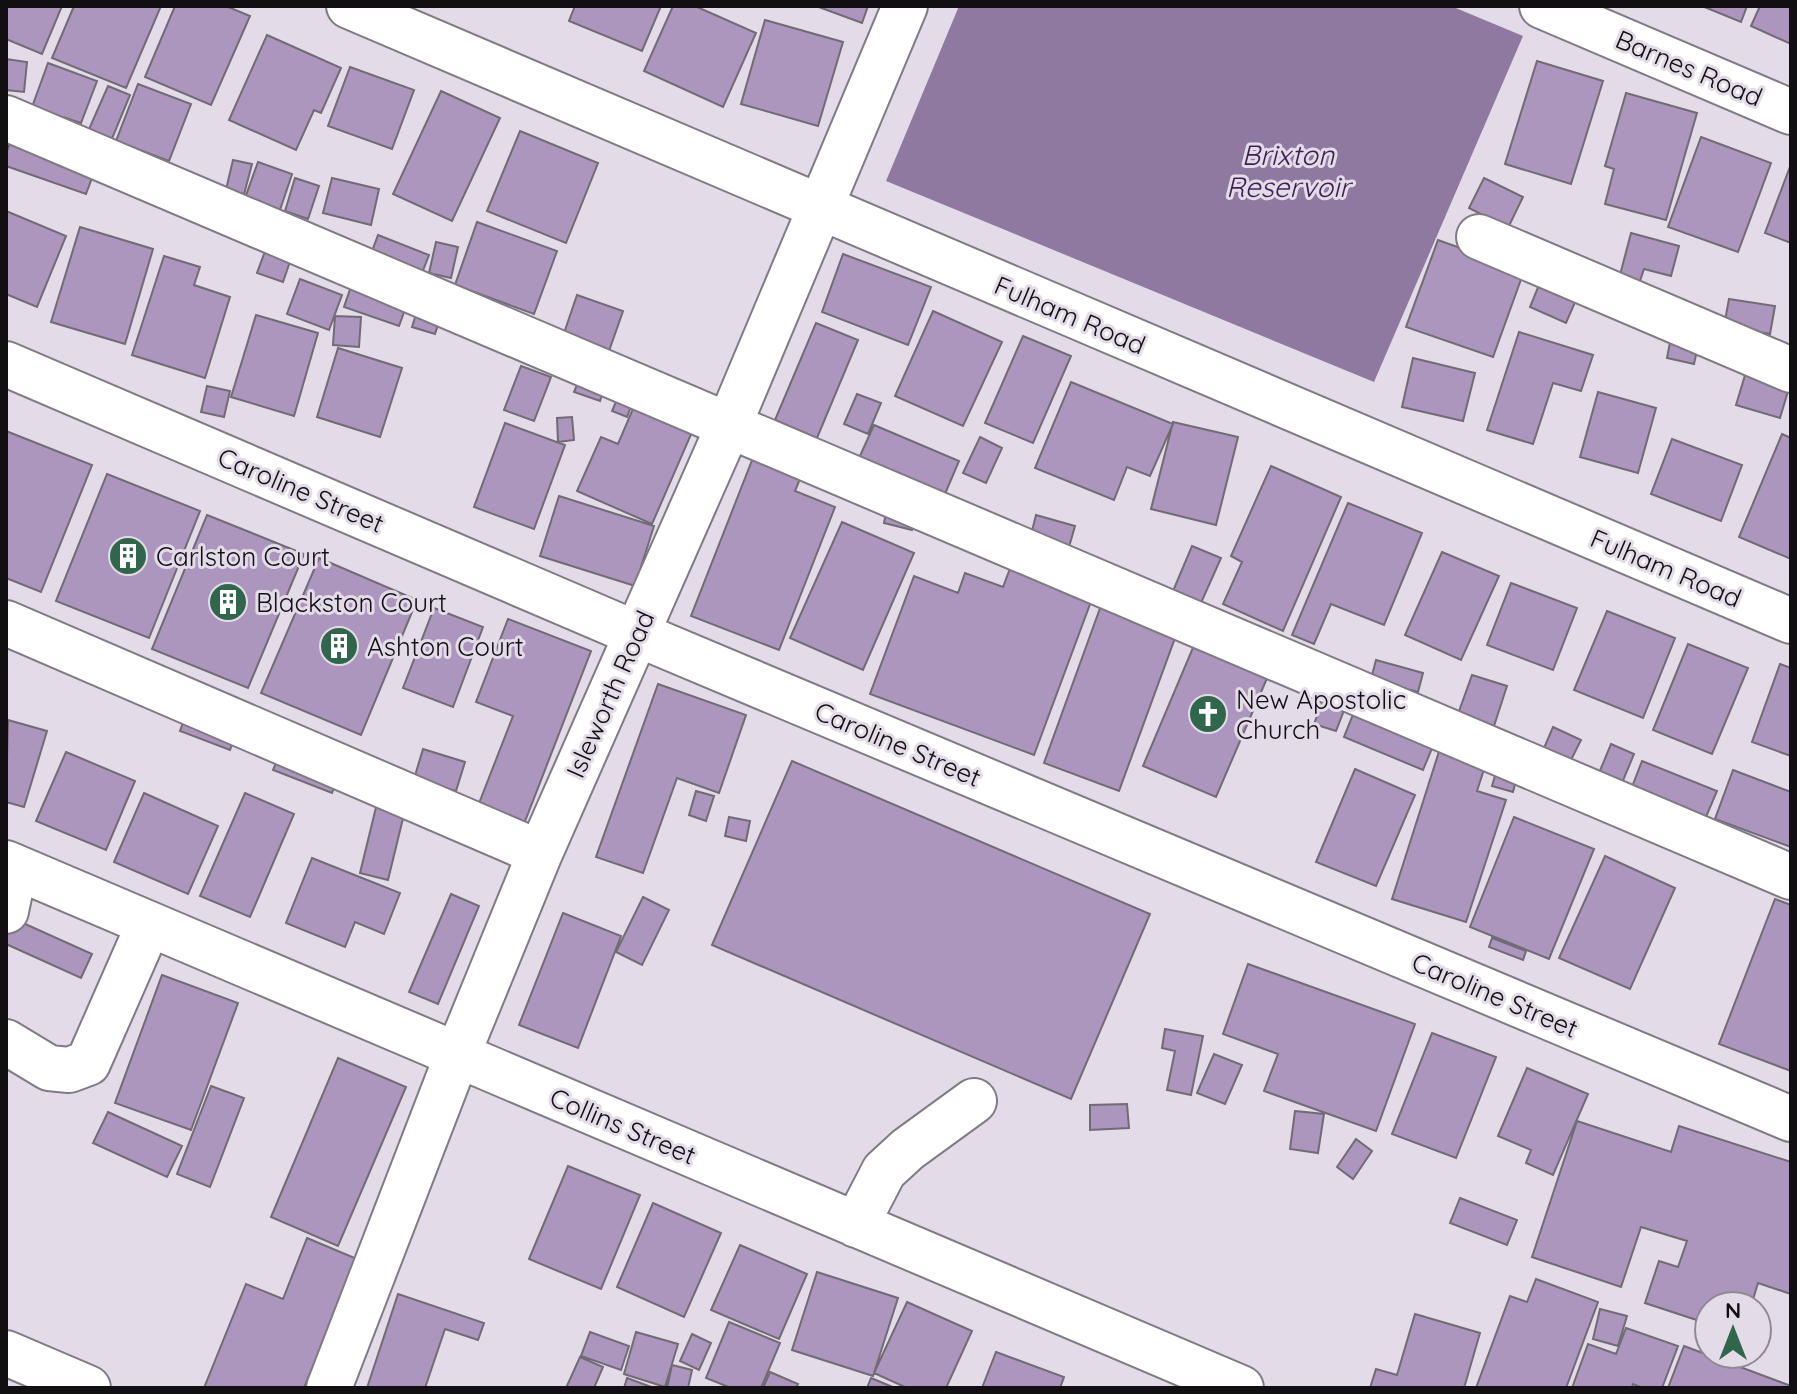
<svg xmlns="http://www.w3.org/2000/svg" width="1797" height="1394" viewBox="0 0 1797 1394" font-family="Quicksand,sans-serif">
  <rect width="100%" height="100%" fill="#e3dce8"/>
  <!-- water -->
  <path fill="#9079a0" d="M959,6H1451L1523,36L1374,382L886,181Z"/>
  <!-- building -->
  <path fill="#ac96bd" stroke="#716b75" stroke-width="2" d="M6,6H62L42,54L6,39Z
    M74,6H161L126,88L52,58Z
    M175,6H226L250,16L211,105L145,77Z
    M575,6H661L642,51L569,21Z
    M673,6H695L756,33L723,107L644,71Z
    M816,6H868L862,23Z
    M1702,6H1747L1741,22Z
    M1760,6H1791V44L1751,26Z
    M765,20L843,42L818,126L741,104Z
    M267,35L341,68L321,113L314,110L296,150L229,120Z
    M6,59L27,62L24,92L6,90Z
    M1537,61L1603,81L1571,184L1505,164Z
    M48,63L97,81L81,123L32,107Z
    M350,67L414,90L392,149L328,126Z
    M138,84L191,104L169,161L116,141Z
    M108,86L130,95L109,146L86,136Z
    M441,91L500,118L452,221L393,194Z
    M1626,93L1697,113L1666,220L1605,204L1614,169L1605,166Z
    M15,129L99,159L86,194L6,166V154Z
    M520,131L598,163L566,243L487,211Z
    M1701,137L1771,163L1738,252L1668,227Z
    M233,160L252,164L242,202L224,198Z
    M258,162L292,174L279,213L244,201Z
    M1791,164V243L1765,233Z
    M295,178L319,186L308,219L285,211Z
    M332,178L379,189L371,225L323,213Z
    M1484,178L1523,197L1508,228L1469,208Z
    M6,211L66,236L37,307L6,294Z
    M477,222L557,251L534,314L455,285Z
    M80,227L153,249L125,344L51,322Z
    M1631,233L1679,246L1671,276L1644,269L1640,281L1620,275Z
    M271,235L296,244L283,282L257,273Z
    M378,235L429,255L422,273L371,254Z
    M1438,240L1524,271L1493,357L1406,327Z
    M436,242L458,247L451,278L429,273Z
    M843,254L931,287L908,345L822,312Z
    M164,256L200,267L194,285L230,297L205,378L132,355Z
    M1545,270L1582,286L1566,323L1530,307Z
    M355,275L411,293L399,326L344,307Z
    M300,279L342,295L329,330L287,314Z
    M577,295L623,311L609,351L563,336Z
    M421,298L444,306L435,334L412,327Z
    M1729,299L1775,306L1770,334L1724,326Z
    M933,311L1002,342L963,426L895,396Z
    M256,315L318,333L294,416L231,397Z
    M335,316L361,317L359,347L333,345Z
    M816,323L858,340L817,438L775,420Z
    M1519,332L1593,355L1581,391L1553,383L1533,444L1487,430Z
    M1672,332L1700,337L1694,364L1667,358Z
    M1023,336L1071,356L1033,443L985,423Z
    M338,348L402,368L380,437L317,417Z
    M1413,358L1475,373L1463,421L1402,407Z
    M1749,362L1791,381L1780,418L1736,405Z
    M521,366L551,377L534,421L504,410Z
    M583,371L607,380L600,401L574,392Z
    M1071,382L1173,424L1150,476L1127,467L1114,500L1035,468Z
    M207,386L230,391L224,417L201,412Z
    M621,390L635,396L627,417L612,411Z
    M641,390L699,416L652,524L577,491L601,437L618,444Z
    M1598,392L1656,408L1638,473L1580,457Z
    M857,394L881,403L868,434L844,424Z
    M572,417L574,440L558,442L557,418Z
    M1173,422L1238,437L1216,525L1151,509Z
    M505,423L565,445L534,529L474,507Z
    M874,425L959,461L945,494L859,458Z
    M6,431L92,465L41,592L6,578Z
    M1782,434L1791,438V559L1739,537Z
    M980,437L1002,448L986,483L963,473Z
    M1672,439L1742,465L1721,521L1651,494Z
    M758,445L806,464L795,491L835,507L779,650L691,616Z
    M1271,466L1341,497L1283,631L1223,604L1242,562L1231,556Z
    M107,474L200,511L149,638L56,601Z
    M559,496L654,526L635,586L540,556Z
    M1348,503L1422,533L1384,625L1331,604L1314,644L1292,635Z
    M887,508L916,515L912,530L884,523Z
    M207,515L304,554L248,688L152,649Z
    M1036,515L1075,526L1069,547L1031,535Z
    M842,522L914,553L863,670L790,638Z
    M1192,546L1221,558L1201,603L1173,591Z
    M1442,552L1499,576L1461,660L1405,635Z
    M319,558L417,600L361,735L261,693Z
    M1014,558L1096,588L1034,755L870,694L914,576L958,593L965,573L1003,587Z
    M1511,583L1577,608L1553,670L1487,645Z
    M1103,600L1179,627L1119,791L1044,763Z
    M434,608L483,627L453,707L403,688Z
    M1607,611L1675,638L1643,718L1574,690Z
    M508,619L591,651L524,824L478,806L513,716L476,702Z
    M1200,631L1274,662L1216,797L1143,766Z
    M1688,644L1748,668L1712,754L1653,730Z
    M1376,660L1423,673L1418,692L1371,679Z
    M1780,664L1791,668V756L1752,742Z
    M1472,675L1507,686L1494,726L1458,714Z
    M658,684L746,715L719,793L677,778L643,873L596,857Z
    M1326,692L1348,700L1336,731L1314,724Z
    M1360,697L1440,729L1423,770L1344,737Z
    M187,712L237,731L230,750L180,731Z
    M8,720L47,731L24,807L6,802Z
    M1553,727L1581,740L1571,760L1544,748Z
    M1443,739L1489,754L1477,791L1506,800L1466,922L1392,899Z
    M1611,744L1634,754L1622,783L1599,773Z
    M282,749L340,771L332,793L273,770Z
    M423,749L465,762L456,791L414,779Z
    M66,752L135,781L106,850L36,821Z
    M1500,759L1520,765L1513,792L1492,786Z
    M792,761L1150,914L1071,1099L712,945Z
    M1642,761L1717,791L1706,817L1632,787Z
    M1355,769L1415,795L1376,886L1316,862Z
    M1733,770L1791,792V847L1715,819Z
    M696,791L714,796L706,821L689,815Z
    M144,793L218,826L188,894L114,862Z
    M245,793L294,814L250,917L200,896Z
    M379,795L407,802L388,880L360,873Z
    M729,817L750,821L746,841L725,836Z
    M1514,817L1594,849L1549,959L1470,927Z
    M1605,856L1675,888L1630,989L1559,958Z
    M312,858L400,893L384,934L355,922L345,947L286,923Z
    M451,894L479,906L438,1004L409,992Z
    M643,897L669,910L642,965L616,952Z
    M1775,899L1791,905V1071L1719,1044Z
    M563,913L621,936L578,1048L519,1025Z
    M14,919L92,954L81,978L6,944V936Z
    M1492,938L1526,951L1523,960L1489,947Z
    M1248,964L1415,1024L1376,1131L1264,1091L1278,1054L1223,1034Z
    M162,975L238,1003L191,1130L115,1103Z
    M1165,1029L1203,1036L1191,1095L1167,1090L1175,1051L1162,1048Z
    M1432,1033L1496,1057L1456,1158L1392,1134Z
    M1214,1054L1242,1065L1225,1104L1197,1093Z
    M338,1058L406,1087L338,1246L271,1217Z
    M1527,1068L1588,1094L1553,1175L1526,1163L1531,1150L1498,1136Z
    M211,1086L244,1098L210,1187L177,1174Z
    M1127,1104L1129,1128L1090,1130V1105Z
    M1295,1111L1324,1114L1318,1153L1290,1149Z
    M108,1112L182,1146L167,1177L93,1143Z
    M1577,1121L1671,1152L1679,1126L1791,1162V1294L1758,1283L1751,1306H1709V1324L1645,1303L1659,1261L1678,1267L1687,1241L1641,1227L1621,1287L1532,1257Z
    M1356,1139L1372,1151L1353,1179L1337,1167Z
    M568,1166L640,1195L601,1289L529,1259Z
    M1460,1198L1517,1220L1507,1245L1450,1223Z
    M653,1203L721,1233L684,1317L617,1287Z
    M307,1238L357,1259L304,1388H204L246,1284L283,1299Z
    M740,1245L807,1274L779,1339L711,1310Z
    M817,1272L898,1298L873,1376L792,1350Z
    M1536,1279L1598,1302L1566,1388H1476L1510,1296L1527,1302Z
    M398,1294L484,1323L478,1340L445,1329L425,1388H367Z
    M907,1302L972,1331L946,1388H907L874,1373Z
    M1600,1309L1627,1316L1618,1346L1593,1339Z
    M1415,1314L1480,1333L1464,1388H1370L1376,1369L1397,1375Z
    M729,1322L780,1343L761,1388H731L706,1378Z
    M1626,1328L1678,1346L1662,1388H1643L1633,1384L1632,1388H1572L1588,1344L1616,1354Z
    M590,1332L629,1346L621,1370L581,1356Z
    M636,1332L678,1344L665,1387L624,1374Z
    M692,1334L711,1343L699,1370L680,1361Z
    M1684,1346L1791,1386V1388H1668Z
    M996,1352L1064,1377L1060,1388H982Z
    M580,1357L603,1367L594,1388H566Z
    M672,1365L692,1370L688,1388H667Z
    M770,1372L798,1384L796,1388H763Z
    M627,1378L654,1388H624Z
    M871,1378L895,1388H867Z"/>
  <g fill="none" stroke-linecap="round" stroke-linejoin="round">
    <!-- minor casing -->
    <g stroke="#807a84" stroke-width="48">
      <path id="minor" d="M349,6L1791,621
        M1542,6L1791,112
        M6,118L1791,877
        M1479,237L1791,370
        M6,364L637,634L1791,1119
        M6,623L540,853
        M6,863L1241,1388
        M6,911L15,867
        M6,1042L49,1068L69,1070L88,1063L149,924
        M856,1225L884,1171L908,1149L974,1101
        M329,1388L457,1056L540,853L729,425L905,6"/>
    </g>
    <!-- major casing -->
    <g stroke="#807a84" stroke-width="48">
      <path id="major" d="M6,1353L88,1388"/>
    </g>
    <!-- minor -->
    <use href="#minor" stroke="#fff" stroke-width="44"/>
    <!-- major -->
    <use href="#major" stroke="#fff" stroke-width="44"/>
  </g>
  <!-- icons -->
  <defs>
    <g id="building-disc" transform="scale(2)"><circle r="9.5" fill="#30664c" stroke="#e3dce8"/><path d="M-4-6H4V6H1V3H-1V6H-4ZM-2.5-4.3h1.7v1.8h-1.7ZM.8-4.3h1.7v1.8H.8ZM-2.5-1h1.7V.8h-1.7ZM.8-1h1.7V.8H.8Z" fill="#fff"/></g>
    <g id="church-disc" transform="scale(2)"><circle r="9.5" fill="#30664c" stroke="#e3dce8"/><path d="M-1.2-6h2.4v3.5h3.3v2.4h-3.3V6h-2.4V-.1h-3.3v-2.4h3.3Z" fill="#fff"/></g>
  </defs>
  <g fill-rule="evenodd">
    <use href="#building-disc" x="128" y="556"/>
    <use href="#building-disc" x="228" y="602"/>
    <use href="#building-disc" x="339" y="646"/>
    <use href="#church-disc" x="1208" y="714"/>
  </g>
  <g text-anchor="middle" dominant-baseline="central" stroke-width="6" stroke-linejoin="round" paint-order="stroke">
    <!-- street labels -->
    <g font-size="26" fill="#110f12" stroke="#e3dce8">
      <text transform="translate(1689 68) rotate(23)">Barnes Road</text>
      <text transform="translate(1070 315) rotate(23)">Fulham Road</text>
      <text transform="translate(301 490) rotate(23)">Caroline Street</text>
      <text transform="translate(1666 568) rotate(23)">Fulham Road</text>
      <text transform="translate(610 694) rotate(-66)">Isleworth Road</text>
      <text transform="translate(898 744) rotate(23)">Caroline Street</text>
      <text transform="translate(1495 995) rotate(23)">Caroline Street</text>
      <text transform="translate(623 1126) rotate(23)">Collins Street</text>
    </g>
    <!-- poi labels -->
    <g font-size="26" fill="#110f12" stroke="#e3dce8" text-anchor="start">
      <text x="156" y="556">Carlston Court</text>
      <text x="256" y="602">Blackston Court</text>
      <text x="367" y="646">Ashton Court</text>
      <text x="1236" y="699">New Apostolic<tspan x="1236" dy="30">Church</tspan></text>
    </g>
    <!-- water labels -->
    <g font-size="28" font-style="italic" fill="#3d1e51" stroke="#e3dce8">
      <text x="1288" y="154">Brixton<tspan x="1288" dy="32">Reservoir</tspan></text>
    </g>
  </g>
  <!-- border -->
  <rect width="1797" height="1394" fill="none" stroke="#110f12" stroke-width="16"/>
  <!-- north arrow -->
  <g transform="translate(1733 1330)"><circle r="38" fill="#e3dce8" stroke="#8f8a92" stroke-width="2"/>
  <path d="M0-6L14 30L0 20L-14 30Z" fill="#30664c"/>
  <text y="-12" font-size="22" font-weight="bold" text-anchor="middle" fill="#110f12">N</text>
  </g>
</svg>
